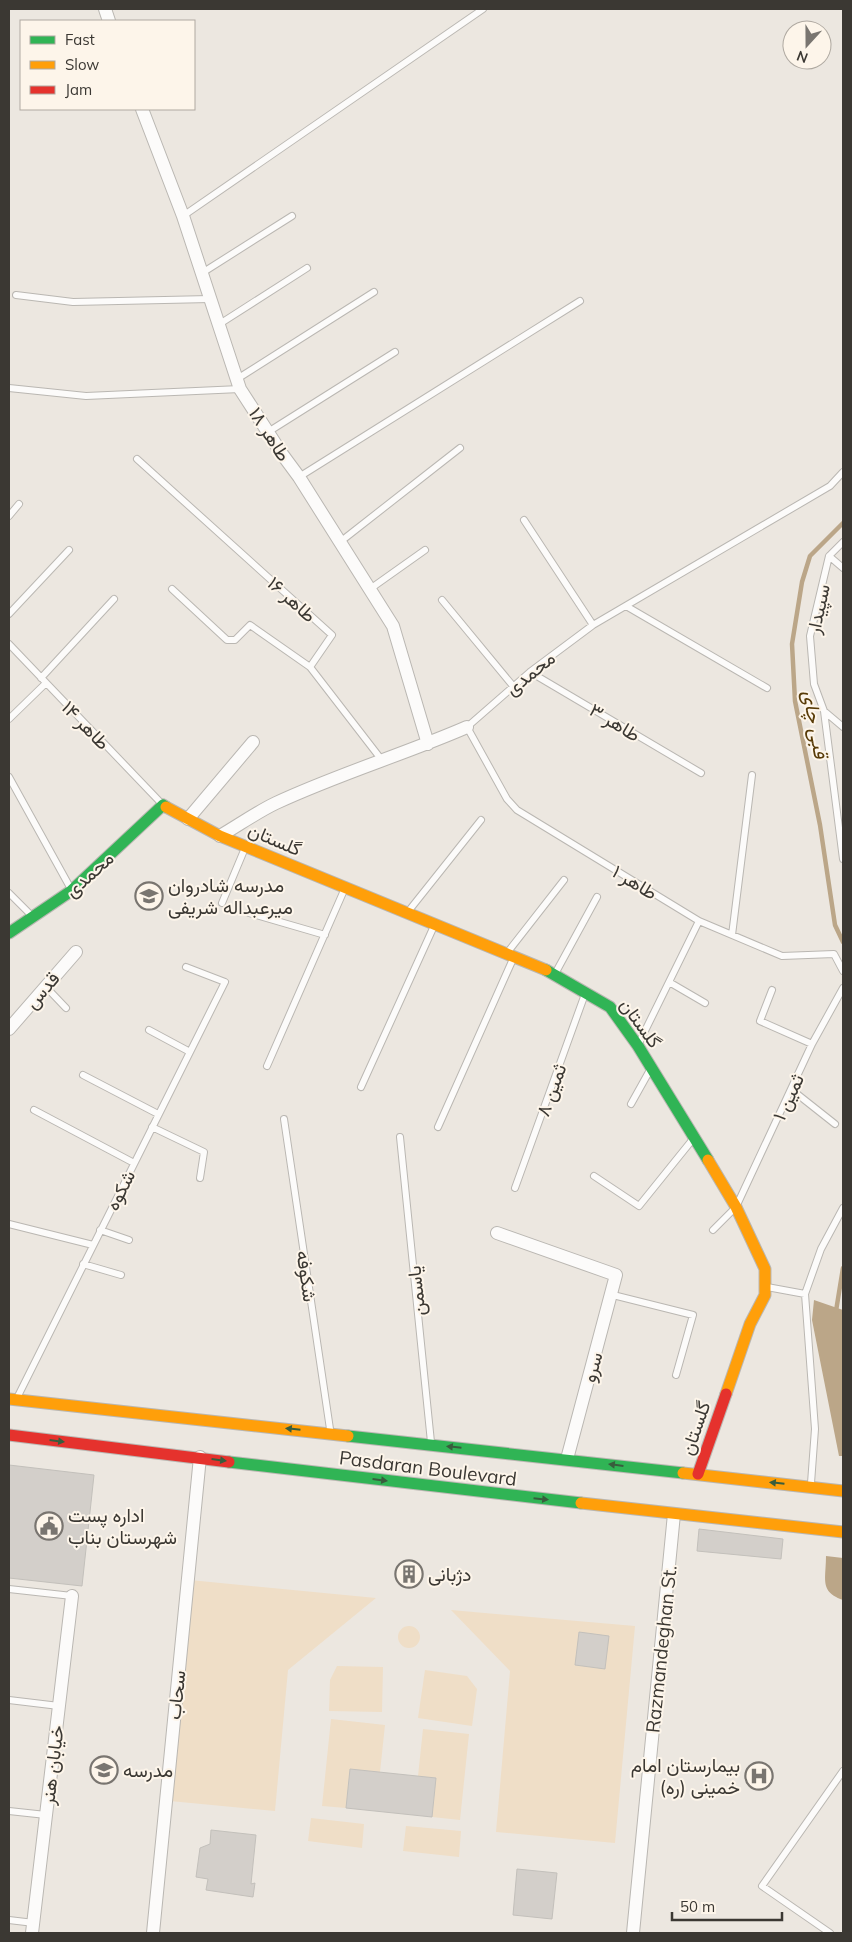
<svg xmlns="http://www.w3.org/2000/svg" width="852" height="1942" viewBox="0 0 852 1942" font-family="Mulish,Vazirmatn,sans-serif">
  <rect width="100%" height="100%" fill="#ece7e0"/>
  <!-- green -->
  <path fill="#efdec7" d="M190,1580L376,1598L288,1670L275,1811L170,1801Z
    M451,1610L635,1626L615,1843L496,1832L510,1671Z
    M398 1637a11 11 0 1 1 22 0a11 11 0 1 1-22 0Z
    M337,1666L383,1667L382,1712L329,1711L330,1680Z
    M425,1670L467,1676L477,1689L472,1726L418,1718Z
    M331,1719L385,1725L380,1772L350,1769L346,1808L322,1806Z
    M423,1729L469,1734L460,1820L432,1817L436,1778L418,1776Z
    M311,1818L364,1824L362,1848L308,1841Z
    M406,1826L461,1831L459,1857L403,1851Z"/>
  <!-- water -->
  <path fill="#bba688" d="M814,1300L843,1310V1456H839L812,1320Z
    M826,1556L843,1558V1600C819,1592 826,1579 826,1556Z"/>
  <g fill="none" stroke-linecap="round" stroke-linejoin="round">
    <!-- stream -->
    <path stroke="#bba688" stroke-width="4.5" d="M843,523L810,556L802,582L792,644L795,701L820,825L835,925L843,942
      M836,1311L843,1268"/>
  </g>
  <!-- building -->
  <path fill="#d3cfca" stroke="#c3c0bb" d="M9,1465L94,1475L82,1586L9,1578Z
    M699,1529L783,1539L781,1559L697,1551Z
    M401,1566L419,1568L418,1583L399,1581Z
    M579,1632L609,1636L605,1669L575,1665Z
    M350,1769L436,1778L432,1817L346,1808Z
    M211,1830L256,1835L251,1884L255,1883L253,1897L206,1890L208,1879L196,1877L200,1848L210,1844Z
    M517,1869L557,1873L552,1919L513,1915Z"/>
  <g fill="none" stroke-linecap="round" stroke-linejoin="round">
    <!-- lane casing -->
    <g stroke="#bab7b2" stroke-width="8">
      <path id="lane" d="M183,216L483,9
        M202,273L292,216
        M16,295L73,302L210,299
        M218,325L307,268
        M237,379L374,292
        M9,388L86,396L240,389
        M268,432L395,352
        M137,459L332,635L310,667L381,759
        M843,472L830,486L593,625L530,672L467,727L507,799L517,810L699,921L782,956L834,954L843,971
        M299,477L580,301
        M9,516L19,504
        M524,520L593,625
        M340,542L460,448
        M843,542L829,556L810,636L814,684L824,711L843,859
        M829,556L843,568
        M172,589L227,640H235L250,625L310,667
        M370,589L425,550
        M442,600L513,686
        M626,606L767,688
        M9,614L69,550
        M9,644L162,804
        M530,672L701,773
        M41,678L114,599
        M824,711L843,727
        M9,719L46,683
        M9,777L71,889
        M9,893L33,917
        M222,903L245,848
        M249,913L325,935
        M407,913L481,820
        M732,935L752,775
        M507,953L564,880
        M556,972L597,897
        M669,982L705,1003
        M46,987L66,1008
        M772,990L760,1021L812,1044
        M149,1030L190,1052
        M639,1043L699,921
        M267,1066L345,888
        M83,1075L158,1114
        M361,1087L434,926
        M792,1090L835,1124
        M631,1104L650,1070
        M34,1110L134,1163
        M284,1119L330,1429
        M152,1127L204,1152L200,1178
        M438,1127L513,959
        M400,1137L431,1442
        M594,1176L639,1206L693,1139
        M515,1188L585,994
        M9,1224L93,1245
        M100,1230L129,1240
        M713,1230L736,1207L812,1044L843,988
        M83,1264L121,1275
        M767,1287L805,1294
        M613,1295L693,1315L676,1375
        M18,1396L225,982L186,967
        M811,1483L815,1429L805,1294L821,1249L843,1208
        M9,1589L72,1596
        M9,1700L59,1706
        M9,1811L46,1815
        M9,1920L34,1923
        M830,1933L762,1886L843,1771"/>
    </g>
    <!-- street casing -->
    <g stroke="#bab7b2" stroke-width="14">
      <path id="street" d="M105,9L109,21
        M142,109L183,216L240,389L282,454L299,477L393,626L428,744
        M188,819L253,742
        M220,836C239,825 257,812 276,803C338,774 405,754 467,727
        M9,1029L76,952
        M497,1233L616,1275L567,1459
        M32,1933L72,1596
        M153,1933L200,1457
        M633,1933L674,1514"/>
    </g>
    <!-- fast casing -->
    <g stroke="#bab7b2" stroke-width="13">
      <path id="fast" d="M9,933L71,891L163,805L166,807
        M546,970L610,1007L638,1046L708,1160
        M348,1436L683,1473
        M229,1462L581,1503"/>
    </g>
    <!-- slow casing -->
    <g stroke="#bab7b2" stroke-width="13">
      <path id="slow" d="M166,807L220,836L546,970
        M708,1160L736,1207L765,1269V1295L750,1324L726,1394
        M9,1399L348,1436
        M683,1473L843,1491
        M581,1503L843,1532"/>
    </g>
    <!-- jam casing -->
    <g stroke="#bab7b2" stroke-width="13">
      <path id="jam" d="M9,1435L229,1462
        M698,1474L726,1394"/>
    </g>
    <!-- lane -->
    <use href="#lane" stroke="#fcfbfa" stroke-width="6"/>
    <!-- street -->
    <use href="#street" stroke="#fcfbfa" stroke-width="12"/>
    <!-- fast -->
    <use href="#fast" stroke="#30b455" stroke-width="11"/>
    <!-- slow -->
    <use href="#slow" stroke="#ff9f0a" stroke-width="11"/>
    <!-- jam -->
    <use href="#jam" stroke="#e5322d" stroke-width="11"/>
  </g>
  <!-- one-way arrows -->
  <defs><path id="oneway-solid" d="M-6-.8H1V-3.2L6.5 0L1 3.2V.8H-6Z" transform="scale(1.25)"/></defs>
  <g fill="#385d3d">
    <use href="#oneway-solid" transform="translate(293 1429) rotate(-174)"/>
    <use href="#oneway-solid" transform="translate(57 1441) rotate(7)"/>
    <use href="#oneway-solid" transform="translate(454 1447) rotate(-174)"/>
    <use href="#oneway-solid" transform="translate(219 1460) rotate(7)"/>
    <use href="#oneway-solid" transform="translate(616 1465) rotate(-173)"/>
    <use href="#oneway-solid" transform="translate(380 1480) rotate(7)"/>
    <use href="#oneway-solid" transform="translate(777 1483) rotate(-174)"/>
    <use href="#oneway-solid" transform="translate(541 1499) rotate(6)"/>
  </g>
  <!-- icons -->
  <defs>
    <g id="school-ring" transform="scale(1.4375)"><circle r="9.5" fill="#fdf5ea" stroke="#797570" stroke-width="1.5"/><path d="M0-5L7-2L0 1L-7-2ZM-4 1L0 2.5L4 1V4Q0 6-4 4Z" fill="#797570"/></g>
    <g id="civic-ring" transform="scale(1.4375)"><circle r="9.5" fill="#fdf5ea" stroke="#797570" stroke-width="1.5"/><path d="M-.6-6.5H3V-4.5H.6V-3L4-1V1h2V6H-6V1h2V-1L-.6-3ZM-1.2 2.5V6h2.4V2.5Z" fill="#797570"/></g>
    <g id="building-ring" transform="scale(1.4375)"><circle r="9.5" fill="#fdf5ea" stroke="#797570" stroke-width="1.5"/><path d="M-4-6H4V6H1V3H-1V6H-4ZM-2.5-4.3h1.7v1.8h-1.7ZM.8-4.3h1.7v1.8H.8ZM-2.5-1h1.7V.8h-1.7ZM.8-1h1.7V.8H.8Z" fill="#797570"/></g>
    <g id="hospital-ring" transform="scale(1.4375)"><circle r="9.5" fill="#fdf5ea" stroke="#797570" stroke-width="1.5"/><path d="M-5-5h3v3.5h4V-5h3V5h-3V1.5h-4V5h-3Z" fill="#797570"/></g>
  </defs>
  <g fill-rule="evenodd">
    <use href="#school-ring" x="149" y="896"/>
    <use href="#civic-ring" x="49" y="1526"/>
    <use href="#building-ring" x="409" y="1574"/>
    <use href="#school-ring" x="104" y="1770"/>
    <use href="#hospital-ring" x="759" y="1776"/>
  </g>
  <g text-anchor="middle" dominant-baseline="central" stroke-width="4" stroke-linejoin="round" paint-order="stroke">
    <!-- street labels -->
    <g font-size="19" fill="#3b3833" stroke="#fdf5ea">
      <text transform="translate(270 434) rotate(57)">طاهر ۱۸</text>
      <text transform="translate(292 599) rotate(42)">طاهر ۱۶</text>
      <text transform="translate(818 609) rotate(-78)">سپیدار</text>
      <text transform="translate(530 673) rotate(-39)">محمدی</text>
      <text transform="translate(615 722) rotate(31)">طاهر ۳</text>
      <text transform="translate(86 725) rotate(46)">طاهر ۱۴</text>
      <text transform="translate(275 839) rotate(23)">گلستان</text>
      <text transform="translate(89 874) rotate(-42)">محمدی</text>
      <text transform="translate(635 882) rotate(31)">طاهر ۱</text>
      <text transform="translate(42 990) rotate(-49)">قدس</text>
      <text transform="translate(641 1023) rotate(54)">گلستان</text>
      <text transform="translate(551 1090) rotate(-70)">ثمین ۸</text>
      <text transform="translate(788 1097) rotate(-65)">ثمین ۱</text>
      <text transform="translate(120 1190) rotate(-63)">شکوه</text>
      <text transform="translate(307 1276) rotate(82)">شکوفه</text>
      <text transform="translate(416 1291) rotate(-96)">یاسمن</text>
      <text transform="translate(592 1367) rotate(-74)">سرو</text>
      <text transform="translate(695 1428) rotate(-71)">گلستان</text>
      <text transform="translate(428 1468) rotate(7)">Pasdaran Boulevard</text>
      <text transform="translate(661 1649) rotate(-84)">Razmandeghan St.</text>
      <text transform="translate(176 1695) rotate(-84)">سحاب</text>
      <text transform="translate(52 1765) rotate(-83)">خیابان هنر</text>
    </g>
    <!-- poi labels -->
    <g font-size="19" fill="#3b3833" stroke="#fdf5ea" text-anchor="start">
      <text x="168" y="885">مدرسه شادروان<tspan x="168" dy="22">میرعبداله شریفی</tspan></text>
      <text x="68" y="1515">اداره پست<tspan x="68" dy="22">شهرستان بناب</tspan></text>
      <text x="428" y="1574">دژبانی</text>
      <text x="740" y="1765" text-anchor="end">بیمارستان امام<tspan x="740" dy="22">خمینی (ره)</tspan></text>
      <text x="123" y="1770">مدرسه</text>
    </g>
    <!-- water labels -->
    <g font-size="20" font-style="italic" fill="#583b07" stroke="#fdf5ea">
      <text transform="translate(816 724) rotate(80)">قبی چای</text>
    </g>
  </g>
  <!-- border -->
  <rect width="852" height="1942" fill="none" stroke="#3b3833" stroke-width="20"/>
  <!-- legend -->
  <rect x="20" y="20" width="175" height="90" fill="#fdf5ea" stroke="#afa9a1"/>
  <rect x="30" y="36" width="25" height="8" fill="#30b455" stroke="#afa9a1"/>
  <text x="65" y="45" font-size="15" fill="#3b3833">Fast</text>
  <rect x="30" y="61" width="25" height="8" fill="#ff9f0a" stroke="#afa9a1"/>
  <text x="65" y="70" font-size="15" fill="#3b3833">Slow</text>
  <rect x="30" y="86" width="25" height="8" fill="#e5322d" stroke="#afa9a1"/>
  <text x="65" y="95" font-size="15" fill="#3b3833">Jam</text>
  <!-- north arrow -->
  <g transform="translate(807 45) rotate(201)"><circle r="24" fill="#fdf5ea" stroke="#afa9a1"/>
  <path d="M0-4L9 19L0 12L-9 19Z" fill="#797570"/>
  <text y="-8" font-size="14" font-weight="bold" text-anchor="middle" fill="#3b3833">N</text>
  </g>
  <!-- scale -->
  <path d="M672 1912v8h110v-8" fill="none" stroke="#3b3833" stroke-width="2.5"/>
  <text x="680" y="1912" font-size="15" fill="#3b3833" stroke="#fdf5ea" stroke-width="4" paint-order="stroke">50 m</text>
</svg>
